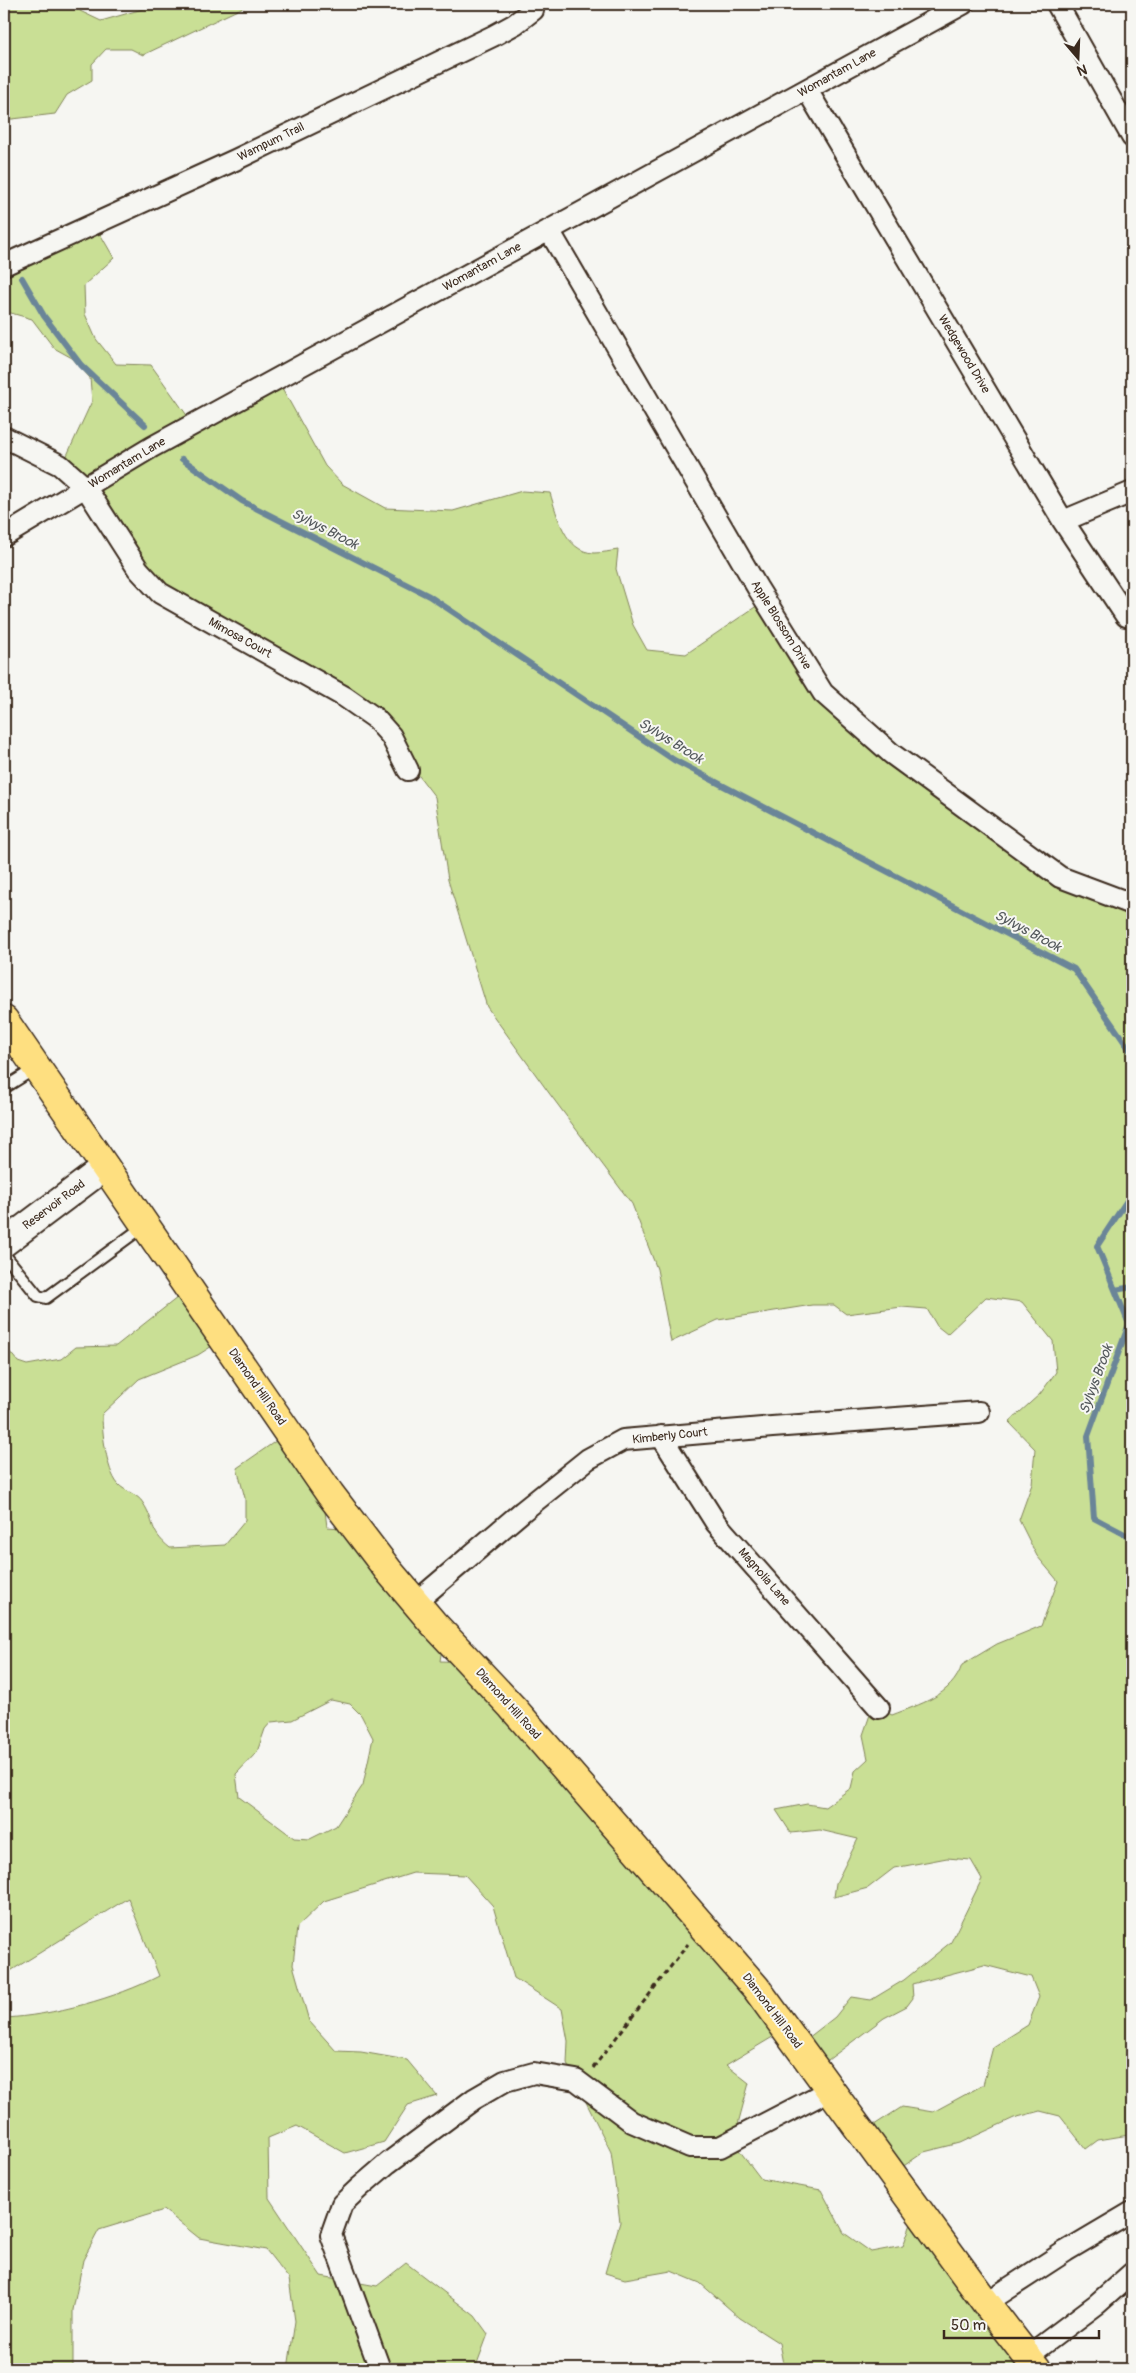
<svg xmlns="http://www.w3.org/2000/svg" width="1136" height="2373" viewBox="0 0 1136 2373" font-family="Pangolin,sans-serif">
  <rect width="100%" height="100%" fill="#f6f6f2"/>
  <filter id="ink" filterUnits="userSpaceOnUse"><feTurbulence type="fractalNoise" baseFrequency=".02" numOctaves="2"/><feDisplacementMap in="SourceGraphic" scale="10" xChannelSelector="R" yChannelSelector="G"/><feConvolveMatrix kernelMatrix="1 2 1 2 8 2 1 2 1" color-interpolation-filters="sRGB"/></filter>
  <g filter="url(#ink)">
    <!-- green -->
    <path fill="#c9df95" stroke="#82845a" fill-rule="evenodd" d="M4,4H78L80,11L101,21L160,4H250L143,55L131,49H106L92,64V80L67,95L55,114L4,120Z
      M91,218L114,258L84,285L85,314L96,339L116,364L151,365L191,421L276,377L325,466L342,484L385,508L453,511L522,491L550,493C557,515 565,552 594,553C602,553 611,551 618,550L616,569L633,625L647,650L686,654L761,603L824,697L1080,881L1132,902V2117L1130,2120L1129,2135L1098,2140L1086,2149L1060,2116L1040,2111L1014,2118L960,2143L924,2152L892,2174L871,2127L902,2107L933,2112L983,2085L993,2047L1028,2025L1039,1997L1031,1977L984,1965L912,1984L913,1998L907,2006L884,2018L820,2066L808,2038L835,2017L851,1997L871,2000L904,1980L951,1942L982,1879L971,1860L947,1858L894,1868L868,1888L834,1897L836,1883L858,1839L820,1830L791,1833L776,1810L807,1804L825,1807L851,1788L855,1771L868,1759L863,1735L873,1706L892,1715C920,1704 952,1696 962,1665L997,1644L1041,1626L1058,1581L1037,1556L1019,1520L1032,1484L1035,1449L1009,1422L1040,1394L1056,1372L1053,1341L1022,1302L986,1297L947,1334L937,1326L927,1309L902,1307L846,1314L834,1305H812L718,1320L671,1342L657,1269L632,1204L549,1093L487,1007L448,880L435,797L391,739L159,586L63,464L92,401L90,378L72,358L54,348L32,319L4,311V258Z
      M187,1290L220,1341L198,1355L139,1379L102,1414C102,1431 106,1470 118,1484C125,1492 138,1494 143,1503C156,1523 148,1530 170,1548L225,1545L245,1521V1498L237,1468L286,1434L321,1479L327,1527L356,1529L444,1635L440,1661L468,1662L786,2029L726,2065L749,2083L739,2120L736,2146L761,2179L821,2190L844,2233L871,2252L903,2246L917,2207L1038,2369H784L779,2343L740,2318L700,2283L671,2271L625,2279L605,2273L620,2222L611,2152L567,2064L568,2041L562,2009L514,1978L493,1906L465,1875L413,1873L324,1901L297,1927L293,1965L309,2021L336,2051L361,2052L407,2060L437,2096L408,2105L384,2142L345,2153L297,2126L268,2138L269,2198L321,2276L377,2286L406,2263L475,2316L488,2334L475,2369H288L295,2321L289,2279L266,2250L199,2238L164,2210L99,2230L83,2260L73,2310V2369H4V2018C51,2016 117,1998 159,1976L128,1898L4,1975V1345L18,1362L27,1365L61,1359L76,1347L116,1346ZM331,1700L350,1704L361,1715L373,1738L363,1785L336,1826L310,1839L294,1838L239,1797L236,1774L257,1752L265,1729L271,1722L292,1720Z"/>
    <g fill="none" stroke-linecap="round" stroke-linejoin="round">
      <!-- stream -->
      <path stroke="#6b8598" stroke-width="6" d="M4,227L6,231
        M22,278L44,316L81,365L145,425
        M182,459L242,501L429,596L674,760L1074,969L1132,1053
        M1132,1193L1097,1246L1129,1324L1088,1436L1094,1518L1132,1538
        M1115,1290L1132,1287"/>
      <!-- service casing -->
      <g stroke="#3b2a1e" stroke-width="14">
        <path id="service" d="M4,1088L36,1068
          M4,1254L38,1296L46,1298L144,1226"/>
      </g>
      <!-- minor casing -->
      <g stroke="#3b2a1e" stroke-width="24">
        <path id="minor" d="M1057,4L1132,137
          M807,90L1063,521L1126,616
          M549,230L757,587L823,693L892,754L1060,877L1132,904
          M4,265L235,160L493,36L515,24L533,10L532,4
          M4,437L60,465L86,488L138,569L160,593L345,697L375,718L391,736L408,770
          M1063,521L1132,492
          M4,536L152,447L963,4
          M661,1436L716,1523L879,1708
          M416,1602L523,1511L588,1459L623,1440L772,1427L979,1412
          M986,2303L1066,2251L1132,2212
          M1028,2356L1097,2304L1132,2273
          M380,2369L331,2235L342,2204L360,2187L388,2163L474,2099L505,2081L534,2073L576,2080L632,2122L690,2147H720L830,2090"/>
      </g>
      <!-- tertiary casing -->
      <g stroke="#3b2a1e" stroke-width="30">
        <path id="tertiary" d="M4,1243L105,1167"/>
      </g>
      <!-- primary casing -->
      <g stroke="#3b2a1e" stroke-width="31">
        <path id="primary" d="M4,1020L330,1494L388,1570L433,1623L512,1707L756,1988L986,2303L1037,2369"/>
      </g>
      <!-- path -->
      <path stroke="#3b2a1e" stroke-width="3" stroke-dasharray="5 4" stroke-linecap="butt" d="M593,2068L688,1944"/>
      <!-- service -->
      <use href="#service" stroke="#f6f6f2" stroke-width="10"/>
      <!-- minor -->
      <use href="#minor" stroke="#f6f6f2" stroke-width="20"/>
      <!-- tertiary -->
      <use href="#tertiary" stroke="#f6f6f2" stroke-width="26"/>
      <!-- primary -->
      <use href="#primary" stroke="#fedf80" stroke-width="28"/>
    </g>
  </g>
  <g text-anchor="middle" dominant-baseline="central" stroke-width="4" stroke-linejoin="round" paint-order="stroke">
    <!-- street labels -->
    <g font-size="12" fill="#3b2a1e" stroke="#f6f6f2">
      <text transform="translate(837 73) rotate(-29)">Womantam Lane</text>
      <text transform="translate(271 142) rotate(-26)">Wampum Trail</text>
      <text transform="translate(482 267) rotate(-29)">Womantam Lane</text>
      <text transform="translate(964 354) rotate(59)">Wedgewood Drive</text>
      <text transform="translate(127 463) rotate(-31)">Womantam Lane</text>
      <text transform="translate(781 625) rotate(58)">Apple Blossom Drive</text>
      <text transform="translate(240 638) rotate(29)">Mimosa Court</text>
      <text transform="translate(54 1205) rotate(-37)">Reservoir Road</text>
      <text transform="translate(257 1387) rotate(55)">Diamond Hill Road</text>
      <text transform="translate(670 1436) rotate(-6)">Kimberly Court</text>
      <text transform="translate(764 1577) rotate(49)">Magnolia Lane</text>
      <text transform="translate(508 1704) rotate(48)">Diamond Hill Road</text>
      <text transform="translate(772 2011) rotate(53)">Diamond Hill Road</text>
    </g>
    <!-- water labels -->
    <g font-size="14" font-style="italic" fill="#53585b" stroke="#f6f6f2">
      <text transform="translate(325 529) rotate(27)">Sylvys Brook</text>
      <text transform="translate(671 741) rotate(32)">Sylvys Brook</text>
      <text transform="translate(1028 931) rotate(28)">Sylvys Brook</text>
      <text transform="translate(1096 1379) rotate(-70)">Sylvys Brook</text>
    </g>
  </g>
  <!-- margin -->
  <rect width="1136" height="2373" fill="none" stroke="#f6f6f2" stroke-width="20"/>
  <rect x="10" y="10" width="1116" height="2353" fill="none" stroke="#3b2a1e" stroke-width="2" filter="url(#ink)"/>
  <!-- north arrow -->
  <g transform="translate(1078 58) rotate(161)" stroke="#f6f6f2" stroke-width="4" paint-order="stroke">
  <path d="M0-4L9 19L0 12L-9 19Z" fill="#3b2a1e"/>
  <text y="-8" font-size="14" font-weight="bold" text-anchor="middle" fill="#3b2a1e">N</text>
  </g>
  <!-- scale -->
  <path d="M944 2330v8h155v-8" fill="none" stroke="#3b2a1e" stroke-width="2.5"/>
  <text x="951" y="2330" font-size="15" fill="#3b2a1e" stroke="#f6f6f2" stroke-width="4" paint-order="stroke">50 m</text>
</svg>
